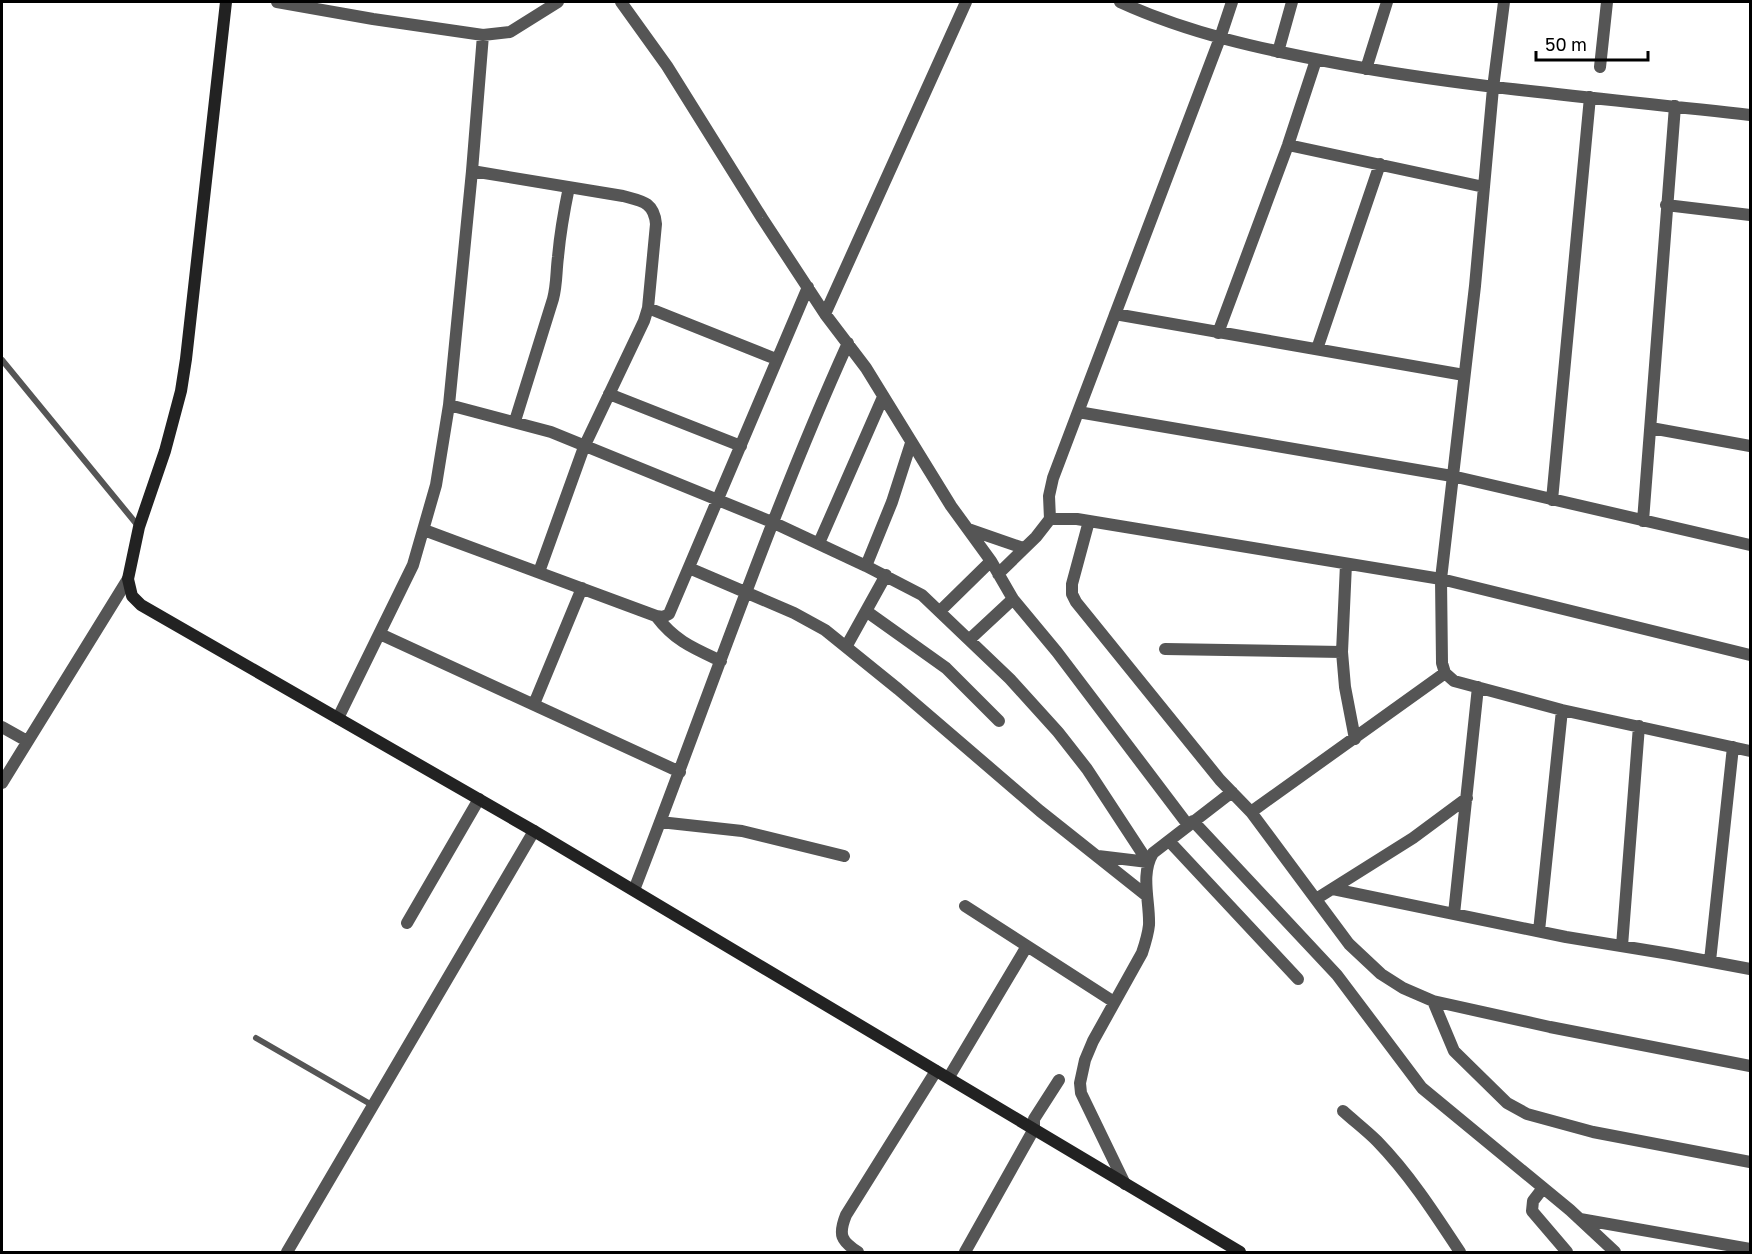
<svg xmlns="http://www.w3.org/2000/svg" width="1752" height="1254" viewBox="0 0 1752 1254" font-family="'Golos Text',sans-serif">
  <rect width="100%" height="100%" fill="#fff"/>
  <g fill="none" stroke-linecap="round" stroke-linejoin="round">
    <!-- lane -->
    <path stroke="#555" stroke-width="6" d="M2,360L139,527
      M256,1038L372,1105"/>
    <!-- street -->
    <path stroke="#555" stroke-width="12" d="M277,2L373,19L483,35L510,32L558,2
      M621,2L667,66L762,218L825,314L866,368L951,506L991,561L1013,599L1057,652L1188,825
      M1120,2C1190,34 1265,50 1341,64C1477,89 1614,99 1750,115
      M1232,2L1220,38L1078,412L1452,476L1750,545
      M1504,2L1493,88L1475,286L1441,579L1442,663L1445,673L1454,681L1562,710L1750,751
      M1278,52L1292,2
      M1600,67L1607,2
      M1366,69L1387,2
      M1288,145L1484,187
      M472,171L623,196C642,201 654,202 656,224L648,308L644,321L584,447L539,572
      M1666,205L1750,215
      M648,308L776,359
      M825,314L966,2
      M1115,314L1464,375
      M1218,333L1288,145L1316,60
      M1317,349L1380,164
      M609,394L741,446
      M449,405L551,432L772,522L866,566L922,595L1010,679L1058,732L1087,769L1148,862
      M515,421L553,299C557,284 556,272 558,257C560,234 564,211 569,187
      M1651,428L1750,446
      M1552,500L1590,97
      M1050,519H1077L1441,579L1750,655
      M1089,521L1072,584V594L1076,602L1220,780L1251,812L1349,944L1381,974L1403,988L1433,1001L1454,1051L1507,1103L1527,1114L1593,1132L1750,1162
      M1643,521L1675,106
      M968,529L1023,548
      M424,530L656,616L663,617L669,614L808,287
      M819,543L883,397
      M1346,564L1342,652L1345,687L1355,739
      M866,566L892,502L911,443
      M689,568L794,613L825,630L898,689L1040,811L1147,896
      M998,574L1036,537L1050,519L1049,496L1053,478L1078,412
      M866,611L946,668L999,721
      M940,611L991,561
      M656,616C675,641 693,648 721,661
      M380,634L680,772
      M970,639L1013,599
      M846,647L886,575
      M1165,649L1342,652
      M534,704L582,588
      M338,718L413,565L436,485L449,405L472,171L483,35
      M2,727L27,741
      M2,783L128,579
      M1251,812L1445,673
      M1193,821L1337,975L1422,1088L1570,1210L1615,1252
      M660,822L742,831L844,856
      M1169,841L1298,979
      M1098,856L1148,862
      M1333,889L1566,937L1670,954L1750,969
      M634,890C705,708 767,522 848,343
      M1316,899L1413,838L1467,798
      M965,906L1114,1002
      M1454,914L1478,687
      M407,923L479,799
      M1539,931L1562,710
      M1622,946L1639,726
      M1710,961L1733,747
      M1433,1001L1550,1027L1750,1066
      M949,1077L1027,946
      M1343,1111C1354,1121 1367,1131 1377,1141C1410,1175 1435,1214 1460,1252
      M1125,1184L1081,1093L1080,1083L1085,1060L1093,1041L1142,953C1145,944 1148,935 1149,925C1150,901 1140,875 1153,853L1232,792
      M1543,1188L1533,1201L1532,1211L1567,1252
      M1580,1219L1750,1249
      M287,1252L534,831
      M858,1252C841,1241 838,1235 846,1215L936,1071
      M965,1252L1034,1129V1119L1059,1080"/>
    <!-- secondary -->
    <path stroke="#222" stroke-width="12" d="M226,2L186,359L181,391L165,451L139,527L128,579L132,596L141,605L534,831L1240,1252"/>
  </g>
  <!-- border -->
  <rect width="1752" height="1254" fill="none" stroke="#000000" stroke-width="6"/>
  <!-- scale -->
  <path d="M1536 51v9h112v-9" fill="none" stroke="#000000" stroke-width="3"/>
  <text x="1545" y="51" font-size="18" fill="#000000" stroke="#ffffff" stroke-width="4.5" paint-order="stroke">50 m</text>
</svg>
